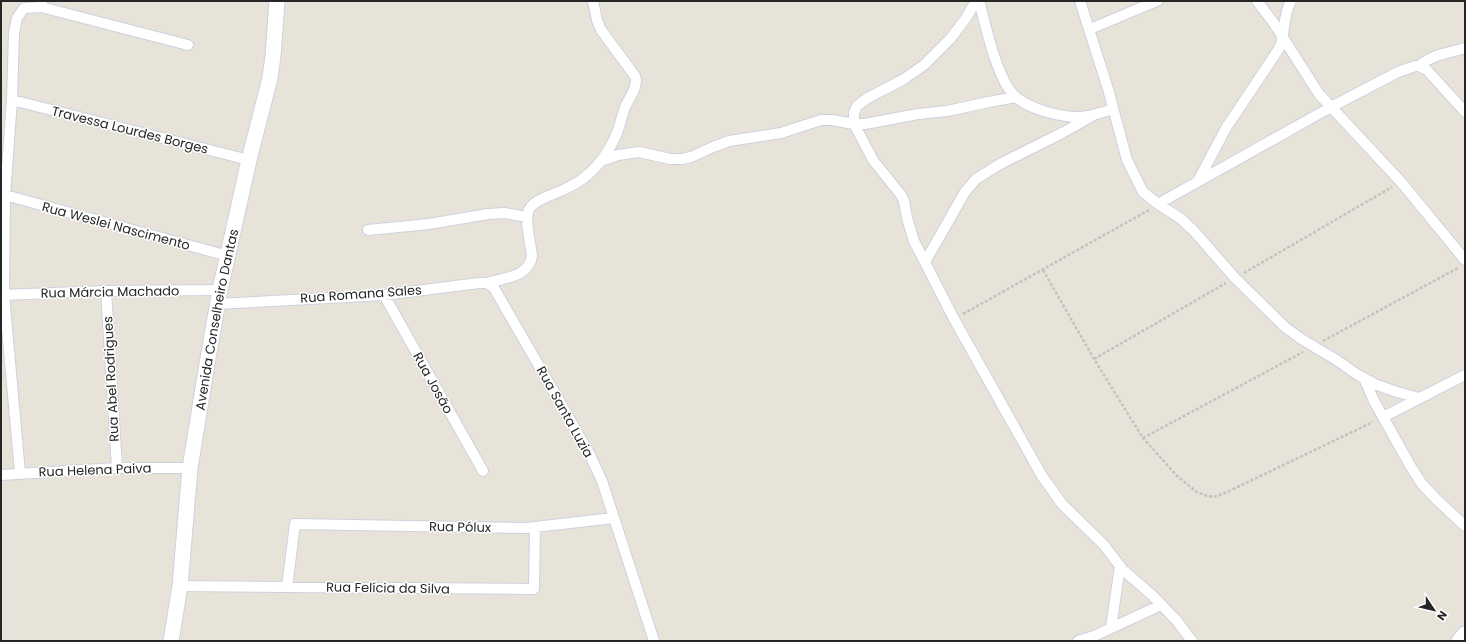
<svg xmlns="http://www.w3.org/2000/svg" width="1466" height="642" viewBox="0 0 1466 642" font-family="Poppins,sans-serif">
  <rect width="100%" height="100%" fill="#e8e3d9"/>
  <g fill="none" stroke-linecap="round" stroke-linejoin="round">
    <!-- street casing -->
    <g stroke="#ced0df" stroke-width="12">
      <path id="street" d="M976,1L966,18L951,38L924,65L904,79L866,99L857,106L854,113V124L873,160L901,195L904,201L907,218L914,241L954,319L1042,476L1062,504L1104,545L1123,570L1152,595L1177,621L1192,641
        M979,1C986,26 997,82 1017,98C1026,105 1036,109 1047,112C1075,120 1086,118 1113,109
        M1080,1L1108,89L1127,160L1143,192L1158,204L1180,218L1194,231L1235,278L1286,328L1303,340L1335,359L1358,375L1377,385L1397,392L1419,398
        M1257,1L1273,22L1319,94L1401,182L1465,260
        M42,2L41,7L188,45
        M1090,29L1157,1
        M1419,66C1433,54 1449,53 1465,48
        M12,100L249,160
        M601,161L618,155L639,152L670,159H682L691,157L713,147L729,141L781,133L821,120H832L854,124H865L918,114L947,111L989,102L1016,97
        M1198,181L1226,128L1280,47C1286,30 1282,18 1291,1
        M5,195L228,256
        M1158,204L1331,107L1398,72L1415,66H1419L1427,70L1465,112
        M368,230L429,224L488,214L504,213L527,217
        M925,262L965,192L976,179L1000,164L1062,133L1094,115
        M487,283C504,278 529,277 532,256C531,244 523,217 530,208C536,198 557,194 567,188C591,177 607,157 617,133C620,125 622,116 625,107C629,98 639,86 635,76L601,30L597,20L593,1
        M106,291L117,468
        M1,295L106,291L220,290
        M384,295L483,471
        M217,304L384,295L479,283H487L494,288L569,418L590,455L602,481L654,641
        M1364,378L1374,401L1411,467L1422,484L1436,499L1465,526
        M1383,417L1465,375
        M20,473L4,295L5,195L12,100L14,33L17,18L24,8L41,7
        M1,475L117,468H190
        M180,586L534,589L535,527
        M287,587L295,524L526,528L614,518
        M1111,628L1120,566
        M1078,641L1094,636L1161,605"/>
    </g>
    <!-- secondary casing -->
    <g stroke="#ced0df" stroke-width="17">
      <g id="secondary">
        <path id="s1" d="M171,641L180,586L190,468L207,364L220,290L249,160L270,78L273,56L277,1"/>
        <path d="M1459,641L1465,634"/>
      </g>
    </g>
    <!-- path -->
    <path stroke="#c2c2c2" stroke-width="2.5" stroke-dasharray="3 2" stroke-linecap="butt" d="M1043,270L1094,359L1143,438L1177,476L1197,492L1207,496L1213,497L1223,494L1373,422
      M1244,273L1392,187
      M963,314L1149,210
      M1323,341L1458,268
      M1094,359L1226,283
      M1143,438L1303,352"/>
    <!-- street -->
    <use href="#street" stroke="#fff" stroke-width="10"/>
    <!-- secondary -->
    <use href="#secondary" stroke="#fff" stroke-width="15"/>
  </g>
  <g text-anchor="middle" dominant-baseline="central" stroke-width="3" stroke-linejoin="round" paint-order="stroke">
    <!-- street labels -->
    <g font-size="13" fill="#262626" stroke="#fff">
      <text transform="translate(130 130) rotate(14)">Travessa Lourdes Borges</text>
      <text transform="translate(116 226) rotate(15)">Rua Weslei Nascimento</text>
      <text transform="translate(110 292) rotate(-1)">Rua Márcia Machado</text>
      <text transform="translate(361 294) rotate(-4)">Rua Romana Sales</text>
      <text stroke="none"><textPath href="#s1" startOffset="325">Avenida Conselheiro Dantas</textPath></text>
      <text transform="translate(111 379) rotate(-93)">Rua Abel Rodrigues</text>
      <text transform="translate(433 383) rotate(61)">Rua Josão</text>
      <text transform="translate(565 412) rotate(61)">Rua Santa Luzia</text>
      <text transform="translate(95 470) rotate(-2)">Rua Helena Paiva</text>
      <text transform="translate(460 527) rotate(1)">Rua Pólux</text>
      <text transform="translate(388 588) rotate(1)">Rua Felícia da Silva</text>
    </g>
  </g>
  <!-- border -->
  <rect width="1466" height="642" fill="none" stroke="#262626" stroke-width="4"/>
  <!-- north arrow -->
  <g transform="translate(1434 610) rotate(125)" stroke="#ffffff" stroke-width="3" paint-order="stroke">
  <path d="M0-3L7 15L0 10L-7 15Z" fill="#262626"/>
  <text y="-6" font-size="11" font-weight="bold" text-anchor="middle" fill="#262626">N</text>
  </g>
</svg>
